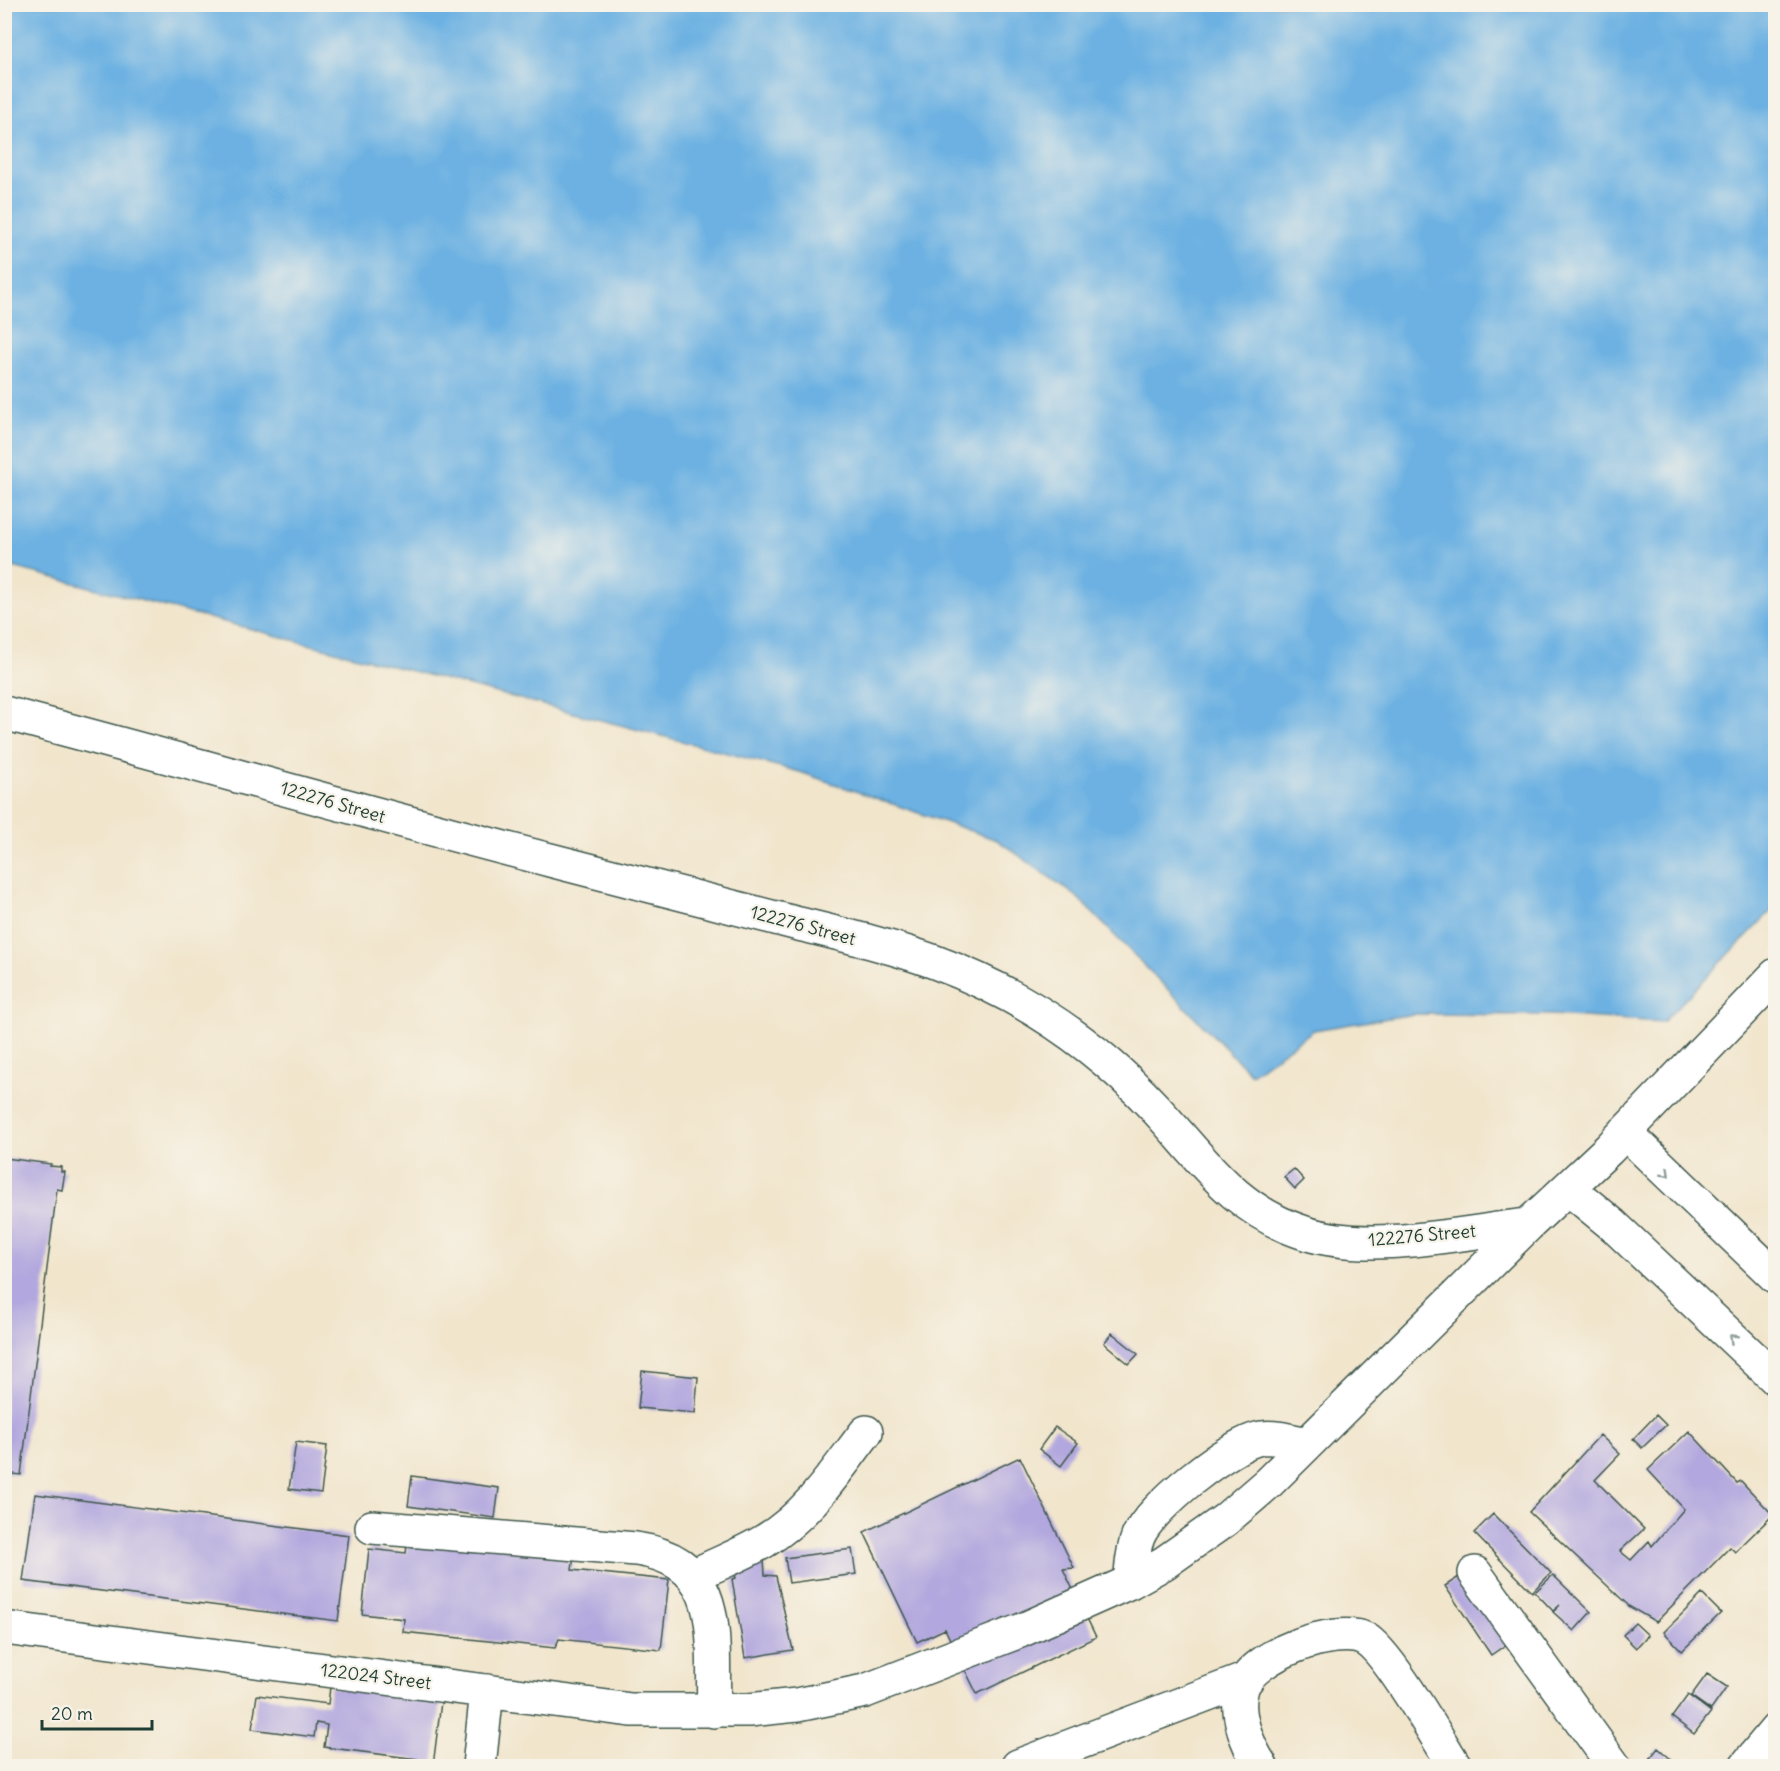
<svg xmlns="http://www.w3.org/2000/svg" width="1780" height="1771" viewBox="0 0 1780 1771" font-family="Delius,sans-serif">
  <rect width="100%" height="100%" fill="#f7f3e8"/>
  <filter id="ink" filterUnits="userSpaceOnUse"><feTurbulence type="fractalNoise" baseFrequency=".0167" numOctaves="2"/><feDisplacementMap in="SourceGraphic" scale="12" xChannelSelector="R" yChannelSelector="G"/><feConvolveMatrix kernelMatrix="1 2 1 2 8 2 1 2 1" color-interpolation-filters="sRGB"/></filter>
  <filter id="wash" filterUnits="userSpaceOnUse"><feTurbulence type="fractalNoise" baseFrequency=".008" numOctaves="4" result="noise"/><feDisplacementMap in="SourceGraphic" scale="24" xChannelSelector="R" yChannelSelector="G"/><feGaussianBlur stdDeviation="1.35" result="paint"/><feColorMatrix in="noise" values="0 0 0 0 0 0 0 0 0 0 0 0 0 0 0 0 0 1.4 0 .05"/><feComposite in="paint" operator="in"/></filter>
  <g filter="url(#wash)">
    <rect width="100%" height="100%" fill="#f1e5cc"/>
    <!-- water -->
    <path fill="#6cb1e2" stroke="#46778b" stroke-width="1.5" d="M4,5H1775V907L1663,1022L1551,1015L1414,1014L1314,1030L1251,1074L1076,896L997,840L800,772L5,565Z"/>
    <g id="blocks">
      <!-- building -->
      <path fill="#b2a7de" d="M5,1158L51,1164L50,1166L61,1167V1172H65L62,1190L57,1189L21,1475L5,1473Z
        M1294,1169L1304,1180L1295,1189L1284,1177Z
        M1112,1333L1138,1354L1129,1364L1104,1343Z
        M642,1371L698,1377L695,1413L638,1408Z
        M1656,1415L1666,1425L1642,1448L1633,1439Z
        M1055,1427L1078,1443L1061,1466L1039,1449Z
        M1689,1431L1737,1483L1741,1481L1773,1515L1735,1552L1730,1547L1656,1622L1630,1607L1529,1512L1600,1435L1620,1454L1595,1480L1644,1529L1620,1551L1631,1560L1649,1541L1652,1546L1684,1509L1648,1470Z
        M296,1442L327,1446L321,1493L289,1489Z
        M1020,1457L1074,1568L1063,1569L1096,1637L977,1694L945,1629L917,1642L864,1532Z
        M412,1476L499,1488L495,1518L408,1506Z
        M35,1494L349,1535L338,1621L23,1581Z
        M1493,1514L1551,1573L1532,1592L1474,1533Z
        M408,1537L574,1555L572,1570L669,1580L661,1650L559,1639L555,1648L403,1632L404,1619L362,1614L369,1549L406,1553Z
        M852,1549L856,1574L789,1583L785,1558Z
        M764,1559L765,1575L776,1576L793,1650L745,1658L732,1579L736,1578L732,1565Z
        M1468,1571L1514,1639L1491,1655L1445,1586Z
        M1553,1575L1591,1612L1574,1631L1553,1612L1560,1605L1553,1611L1535,1592Z
        M1702,1594L1721,1613L1682,1651L1664,1632Z
        M1635,1623L1648,1635L1636,1648L1623,1635Z
        M1707,1674L1727,1687L1711,1710L1691,1696Z
        M330,1687L441,1702L433,1766L416,1765L417,1759L324,1747L327,1725L316,1723L314,1737L252,1729L257,1695L328,1704Z
        M1688,1695L1711,1712L1694,1734L1672,1717Z
        M1658,1748L1672,1760L1666,1766H1653L1647,1762Z"/>
    </g>
  </g>
  <g filter="url(#ink)">
    <use href="#blocks" fill-opacity="0" stroke="#3e564b" stroke-width="1.5"/>
    <g fill="none" stroke-linecap="round" stroke-linejoin="round">
      <!-- minor casing -->
      <g stroke="#3e564b" stroke-width="36">
        <path id="minor" d="M4,713C187,761 367,813 550,860C630,881 711,901 791,922C839,934 889,945 935,962C1019,993 1093,1042 1154,1107C1203,1159 1233,1210 1305,1233C1370,1254 1460,1233 1528,1225
          M1625,1132L1776,1277
          M1568,1188L1613,1225L1776,1379
          M372,1527L636,1549C728,1562 711,1639 714,1711
          M1475,1573L1614,1766
          M695,1575C718,1563 744,1554 766,1540C809,1514 836,1471 866,1432
          M1130,1582C1132,1567 1132,1551 1138,1537C1149,1508 1231,1443 1261,1438C1277,1436 1292,1441 1307,1444
          M4,1628L631,1710H749L797,1705L865,1691L1020,1631L1130,1582L1164,1563L1225,1520L1269,1482L1528,1225L1609,1149L1776,975
          M479,1766L487,1691
          M1018,1766L1247,1679
          M1261,1766C1248,1746 1234,1713 1242,1688C1252,1655 1335,1625 1365,1639C1387,1650 1439,1741 1455,1766
          M1746,1766L1776,1730"/>
      </g>
      <!-- minor -->
      <use href="#minor" stroke="#fff" stroke-width="33"/>
    </g>
    <!-- one-way arrows -->
    <defs><path id="oneway-chevron" d="M-2-3.5L2.5 0L-2 3.5" fill="none" stroke-width="1.6" stroke-linecap="round" stroke-linejoin="round" transform="scale(1.5)"/></defs>
    <g stroke="#8f9e9a">
      <use href="#oneway-chevron" transform="translate(1666 1173) rotate(44)"/>
      <use href="#oneway-chevron" transform="translate(1733 1338) rotate(-136)"/>
    </g>
  </g>
  <g text-anchor="middle" dominant-baseline="central" stroke-width="4.5" stroke-linejoin="round" paint-order="stroke">
    <!-- street labels -->
    <g font-size="18" fill="#1f3d34" stroke="#f7f3e8">
      <text transform="translate(333 802) rotate(16)">122276 Street</text>
      <text transform="translate(803 925) rotate(15)">122276 Street</text>
      <text transform="translate(1422 1235) rotate(-5)">122276 Street</text>
      <text transform="translate(376 1676) rotate(7)">122024 Street</text>
    </g>
  </g>
  <!-- margin -->
  <rect width="1780" height="1771" fill="none" stroke="#f7f3e8" stroke-width="24"/>
  <!-- scale -->
  <path d="M42 1720v9h110v-9" fill="none" stroke="#1f3d34" stroke-width="3"/>
  <text x="51" y="1720" font-size="18" fill="#1f3d34" stroke="#f7f3e8" stroke-width="4.5" paint-order="stroke">20 m</text>
</svg>
